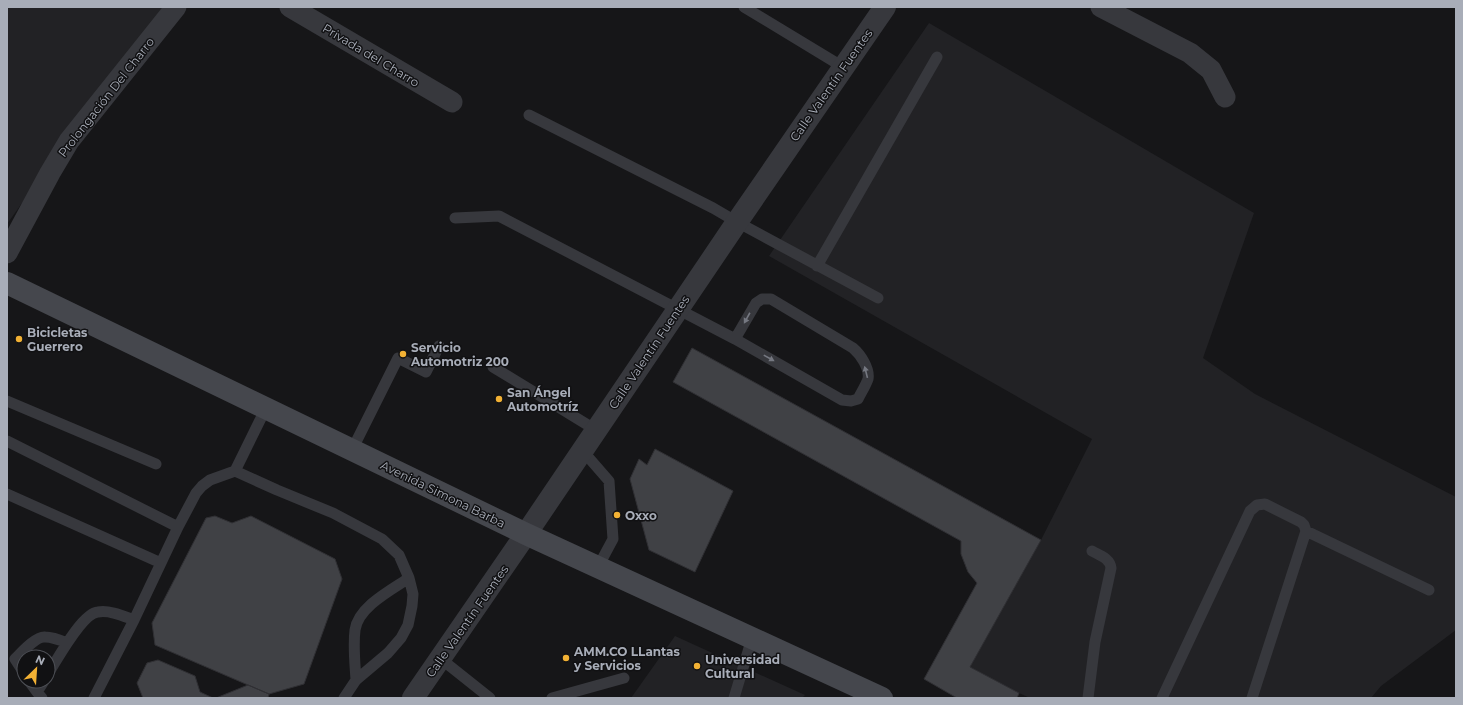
<svg xmlns="http://www.w3.org/2000/svg" width="1463" height="705" viewBox="0 0 1463 705" font-family="Montserrat,sans-serif">
  <rect width="100%" height="100%" fill="#161618"/>
  <!-- built -->
  <path fill="#222225" d="M7,7H175L106,86L7,224Z
    M929,23L1254,213L1203,358L1255,394L1456,497V630L1381,686L1371,698H1030L1019,693L970,667L1041,540L1092,439L769,256Z
    M675,636L805,695L802,698H631Z"/>
  <!-- building -->
  <path fill="#404145" stroke="#303034" d="M692,348L1041,540L970,667L1019,693L1017,698H957L924,679L977,583L968,572L961,554V541L673,382Z
    M655,449L733,491L695,572L649,550L630,479L639,459L647,465Z
    M215,516L232,523L251,516L335,559L342,579L304,684L269,694L155,645L152,623L206,518Z
    M158,660L195,676L200,692L213,698H143L137,683L147,663Z
    M248,685L269,694L268,698H216Z"/>
  <g fill="none" stroke-linecap="round" stroke-linejoin="round">
    <!-- service -->
    <path stroke="#37383d" stroke-width="11" d="M744,7L843,67
      M529,115L713,208L737,222L878,298
      M455,218L499,216L735,339L842,400L851,401L858,399C861,393 866,385 868,379C870,368 860,354 853,348L771,299H762L756,303L735,339
      M817,266L937,57
      M493,367L596,430
      M7,401L156,464
      M7,441L178,527
      M352,450L398,358L426,372L439,346
      M582,450L609,481L613,539L598,567
      M235,471L277,490L333,513L382,539L399,555L409,578L413,594L412,606L408,625L401,638L388,653L356,680L344,698
      M7,494L161,563
      M1306,531L1429,590
      M441,659L490,698
      M24,673L15,659C21,653 36,636 45,637C52,637 60,640 67,643
      M48,674C57,660 82,613 98,612C110,610 123,616 134,620
      M356,680C355,664 353,646 355,630C358,607 391,590 409,578
      M29,681L37,692
      M42,698L37,692L44,681
      M94,698L134,620L178,527L196,493L202,486L210,480L235,471L266,408
      M552,698L624,678
      M734,698L752,638
      M1088,698L1095,642L1111,568C1110,558 1099,555 1092,551
      M1162,698L1250,511L1257,505L1265,504L1301,522L1304,525L1306,531L1252,698"/>
    <!-- minor -->
    <path stroke="#37383d" stroke-width="21" d="M290,7L452,102
      M1101,7L1190,53L1211,70L1225,97
      M7,253L50,173L69,141L176,7"/>
    <!-- tertiary -->
    <path stroke="#37383d" stroke-width="22" d="M413,698L526,534L737,222L885,7"/>
    <!-- secondary -->
    <path stroke="#45474d" stroke-width="22" d="M7,283L526,534L882,698"/>
  </g>
  <!-- one-way arrows -->
  <defs><path id="oneway-solid" d="M-6-.8H1V-3.2L6.5 0L1 3.2V.8H-6Z"/></defs>
  <g fill="#757881">
    <use href="#oneway-solid" transform="translate(747 318) rotate(119)"/>
    <use href="#oneway-solid" transform="translate(769 358) rotate(29)"/>
    <use href="#oneway-solid" transform="translate(866 372) rotate(-104)"/>
  </g>
  <!-- markers -->
  <g fill="#f2b134" stroke="#111113" stroke-width="1.5">
    <circle cx="19" cy="339" r="4"/>
    <circle cx="403" cy="354" r="4"/>
    <circle cx="499" cy="399" r="4"/>
    <circle cx="617" cy="515" r="4"/>
    <circle cx="566" cy="658" r="4"/>
    <circle cx="697" cy="666" r="4"/>
  </g>
  <g text-anchor="middle" dominant-baseline="central" stroke-width="3" stroke-linejoin="round" paint-order="stroke">
    <!-- street labels -->
    <g font-size="12" fill="#a8adb8" stroke="#111113">
      <text transform="translate(371 55) rotate(31)">Privada del Charro</text>
      <text transform="translate(831 85) rotate(-55)">Calle Valentín Fuentes</text>
      <text transform="translate(106 97) rotate(-52)">Prolongación Del Charro</text>
      <text transform="translate(649 352) rotate(-56)">Calle Valentín Fuentes</text>
      <text transform="translate(443 494) rotate(26)">Avenida Simona Barba</text>
      <text transform="translate(467 621) rotate(-55)">Calle Valentín Fuentes</text>
    </g>
    <!-- poi labels -->
    <g font-size="12" font-weight="bold" fill="#a8adb8" stroke="#111113" text-anchor="start">
      <text x="27" y="332">Bicicletas<tspan x="27" dy="14">Guerrero</tspan></text>
      <text x="411" y="347">Servicio<tspan x="411" dy="14">Automotriz 200</tspan></text>
      <text x="507" y="392">San Ángel<tspan x="507" dy="14">Automotríz</tspan></text>
      <text x="625" y="515">Oxxo</text>
      <text x="574" y="651">AMM.CO LLantas<tspan x="574" dy="14">y Servicios</tspan></text>
      <text x="705" y="659">Universidad<tspan x="705" dy="14">Cultural</tspan></text>
    </g>
  </g>
  <!-- border -->
  <rect width="1463" height="705" fill="none" stroke="#a8adb8" stroke-width="16"/>
  <!-- north arrow -->
  <g transform="translate(36 669) rotate(25)"><circle r="19" fill="#111113" stroke="#4d4f55"/>
  <path d="M0-3L7 15L0 10L-7 15Z" fill="#f2b134"/>
  <text y="-6" font-size="11" font-weight="bold" text-anchor="middle" fill="#a8adb8">N</text>
  </g>
</svg>
